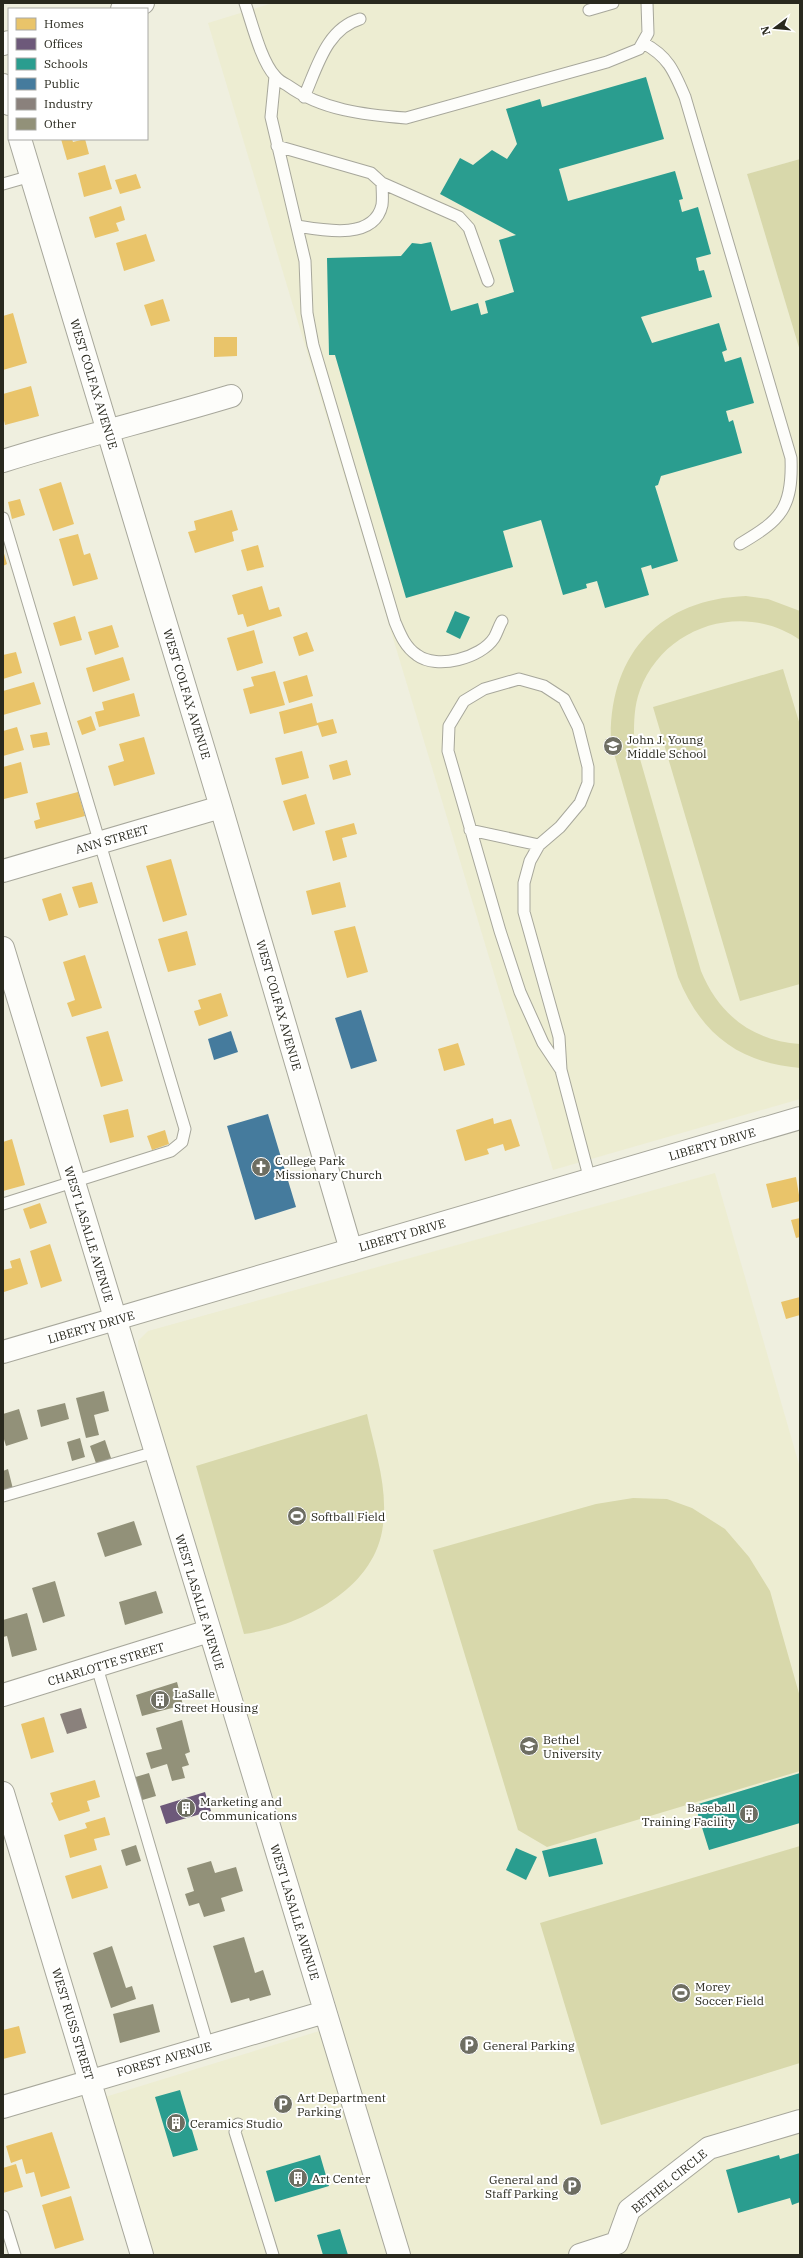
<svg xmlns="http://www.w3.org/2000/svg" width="803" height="2258" viewBox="0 0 803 2258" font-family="'IBM Plex Serif',serif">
  <rect width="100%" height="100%" fill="#efefdf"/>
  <!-- built -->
  <path fill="#ededd2" d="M273,3H800V159L747,174L800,351V1099L553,1170L208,23Z
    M715,1173L800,1468V2255H153L105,2097L342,2024L139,1356L138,1341L148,1331Z"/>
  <!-- green -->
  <path fill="#d8d8ab" d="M800,159V351L747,174Z
    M746,596L768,599L800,611V640C744,601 664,625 640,690C634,706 634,722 634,738L701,971C719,1015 753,1041 800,1044V1068C739,1063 701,1034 678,977L611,743C608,655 659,599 746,596Z
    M783,669L800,725V984L740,1001L653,707Z
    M367,1414C375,1451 388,1487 383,1525C376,1589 301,1626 244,1634L196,1466Z
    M633,1498L667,1499L692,1508L725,1529L749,1557L770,1591L800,1697V1771L547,1847L518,1830L433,1550L596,1504Z
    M800,1846V2063L601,2125L540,1923Z"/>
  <!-- homes -->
  <path fill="#e9c46a" d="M61,139H72L73,142L85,139L89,154L67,160Z
    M105,165L112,189L84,197L78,173Z
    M136,174L141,188L120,194L115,180Z
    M121,206L125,220L116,223L119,231L95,238L89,217Z
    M146,234L155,261L124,271L116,243Z
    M163,299L170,321L151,326L144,305Z
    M13,313L27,363L3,370V316Z
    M214,337H237V356L214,357Z
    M31,386L39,416L5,425L3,416V394Z
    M61,482L74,524L53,531L39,489Z
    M20,499L25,515L12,519L8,502Z
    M232,510L238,530L232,532L234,541L195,553L188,532L196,530L194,521Z
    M78,534L84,555L90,553L98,579L73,586L59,539Z
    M258,545L264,567L247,571L241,550Z
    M3,550L7,564L3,566Z
    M262,586L269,610L279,607L282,616L247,627L243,614L238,615L232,595Z
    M75,616L82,640L60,646L53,623Z
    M112,625L119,647L95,655L88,632Z
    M254,630L263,663L237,671L227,638Z
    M307,632L314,651L299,656L293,637Z
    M16,652L22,673L3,679V655Z
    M123,657L130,680L93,692L86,668Z
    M275,671L285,705L250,714L243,689L254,686L251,677Z
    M307,675L313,696L289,703L283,682Z
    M34,682L41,704L3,715V691Z
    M134,693L140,716L99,727L95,712L104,710L102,702Z
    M312,703L317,723L333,719L337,733L322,737L318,725L284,734L279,712Z
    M91,716L96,730L82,735L77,721Z
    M17,727L24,750L3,756V731Z
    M47,732L50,745L33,748L30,735Z
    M144,737L155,774L114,786L108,766L124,761L119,744Z
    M302,751L309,778L282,785L275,758Z
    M347,760L351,775L333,780L329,765Z
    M21,762L28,793L4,799L3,767Z
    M78,792L85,816L36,829L34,821L40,819L36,803Z
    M306,794L315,824L293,831L283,801Z
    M354,823L357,834L342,838L347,857L333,861L325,831Z
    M171,859L187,915L163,922L146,866Z
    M92,882L98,903L79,908L72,887Z
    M340,882L346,907L312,915L306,891Z
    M61,893L68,915L49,921L42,899Z
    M355,926L368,972L347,978L334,931Z
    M187,931L196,965L168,972L158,939Z
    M85,955L102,1008L72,1017L67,1003L75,1000L63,962Z
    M221,993L228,1016L199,1026L194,1011L201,1009L198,1000Z
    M108,1031L123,1081L101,1087L86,1037Z
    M458,1043L465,1065L444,1071L438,1049Z
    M128,1109L134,1137L110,1143L103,1115Z
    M493,1118L494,1124L511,1119L520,1146L505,1151L503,1144L487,1149L489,1154L465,1161L456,1130Z
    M165,1130L169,1144L152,1150L147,1136Z
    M12,1139L25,1185L3,1191V1142Z
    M796,1177L800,1201L772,1208L766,1184Z
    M40,1203L47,1223L30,1229L23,1209Z
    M800,1218V1237L796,1238L791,1220Z
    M50,1244L62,1281L41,1288L30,1251Z
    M20,1258L28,1284L4,1292L3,1270L12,1268L10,1261Z
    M800,1297V1315L786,1319L781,1302Z
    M44,1717L54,1752L31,1759L21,1724Z
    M95,1780L100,1797L87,1801L90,1811L59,1821L51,1803L53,1802L50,1793Z
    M105,1817L110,1835L94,1839L97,1850L70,1858L64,1835L87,1828L85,1823Z
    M101,1865L108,1888L72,1899L65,1876Z
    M19,2026L26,2053L3,2059V2030Z
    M52,2132L70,2188L41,2197L34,2172L26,2174L22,2159L11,2163L6,2146Z
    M16,2164L23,2187L3,2193V2168Z
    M71,2196L84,2240L55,2249L42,2205Z"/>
  <!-- offices -->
  <path fill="#6d597a" d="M205,1792L211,1811L166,1824L160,1806Z"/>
  <!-- schools -->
  <path fill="#2a9d8f" d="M646,77L664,139L559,169L568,201L675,171L683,199L679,200L682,212L698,207L711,254L696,258L699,271L704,270L712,297L641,317L652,343L719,323L727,350L722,352L725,362L741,357L754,403L726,411L729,422L733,420L742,453L661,476L658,485L655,486L678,561L652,569L651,565L641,568L649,595L605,608L597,581L586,584L587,588L563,595L541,520L503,531L513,567L406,598L335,355H329L327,258L401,256L412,243L421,244L431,242L451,311L478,303L481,315L488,313L485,301L514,292L499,240L516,235L440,194L460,158L473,165L492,150L507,159L517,144L506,109L540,99L542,107Z
    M455,611L470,617L460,639L446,632Z
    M800,1773V1823L709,1850L695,1805Z
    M596,1838L603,1864L549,1877L542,1851Z
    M516,1848L537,1857L526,1880L506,1870Z
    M180,2090L198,2150L173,2157L155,2097Z
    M800,2153V2202L792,2205L790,2198L738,2213L726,2170L779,2155L780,2159Z
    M320,2155L329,2186L275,2202L266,2171Z
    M340,2229L348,2255H323L317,2235Z"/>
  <!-- public -->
  <path fill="#457b9d" d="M361,1010L377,1061L351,1069L335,1018Z
    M231,1031L238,1052L214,1060L208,1039Z
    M268,1114L296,1207L255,1220L227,1126Z"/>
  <!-- industry -->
  <path fill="#8a817c" d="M81,1708L87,1728L67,1734L60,1714Z"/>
  <!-- building -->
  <path fill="#929179" d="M104,1391L109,1411L94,1415L99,1435L86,1438L76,1398Z
    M65,1403L69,1419L41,1427L37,1410Z
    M19,1409L28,1439L6,1446L3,1436V1414Z
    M80,1438L85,1457L72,1461L67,1442Z
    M105,1440L112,1461L97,1466L90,1446Z
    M8,1469L13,1489L3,1492V1471Z
    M134,1521L142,1545L105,1557L97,1533Z
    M55,1581L65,1616L43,1623L32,1588Z
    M156,1591L163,1613L125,1625L119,1602Z
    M27,1613L37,1650L12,1657L7,1636L3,1637V1620Z
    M177,1682L183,1705L142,1716L136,1695Z
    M182,1720L190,1752L185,1754L189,1765L182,1767L185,1778L172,1781L167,1764L151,1769L146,1753L162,1749L156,1728Z
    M149,1773L156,1796L139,1801L132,1778Z
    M136,1845L141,1861L126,1866L121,1850Z
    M211,1861L215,1873L236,1867L243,1891L221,1898L225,1911L204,1917L199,1903L189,1906L185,1894L194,1891L187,1868Z
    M244,1937L255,1973L263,1970L271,1995L250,2001L249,1998L231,2003L213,1946Z
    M112,1946L126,1988L132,1986L136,1999L111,2008L93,1953Z
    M153,2004L160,2032L120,2043L113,2014Z"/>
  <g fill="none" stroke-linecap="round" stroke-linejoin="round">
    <!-- service casing -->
    <g stroke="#a7a79b" stroke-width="13">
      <path id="service" d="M245,3C252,23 261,61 275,76C278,80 283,83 287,85C321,110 365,115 406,118L607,62L639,49L648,33L647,3
        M589,10L613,3
        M643,43C668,56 674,71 685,97L791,458C793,508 781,520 740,544
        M275,76L271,117L305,261L307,313L313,345L395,622C400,634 405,647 417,655C437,670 481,658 494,638C497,633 499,626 502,621
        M304,97C317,68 326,29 360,19
        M277,146L371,173L382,183C382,190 383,198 382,205C374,241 322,230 297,226
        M382,183L459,217L469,228L488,281
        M3,184L31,176
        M3,518L185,1129L182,1142L171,1151L3,1204
        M470,830L539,845
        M561,1070L559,1037L524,912V883L530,861L539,845L560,827L580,803L588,783V767L578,727L564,699L544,686L519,679L484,689L464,701L449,726L448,751L500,931L520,992L543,1043L561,1070L590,1180
        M3,1496L155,1452
        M97,1667L208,2046
        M238,2124L235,2132L273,2255
        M3,2216L15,2255"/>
    </g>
    <!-- minor casing -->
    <g stroke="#a7a79b" stroke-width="24">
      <path id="minor" d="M3,85L9,104
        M20,139L221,807L351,1250
        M3,461C79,437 155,419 231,396
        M3,871L221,807
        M3,948L399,2255
        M3,1695L209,1631
        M3,1793L142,2255
        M3,2107L325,2012
        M580,2255L617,2243L629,2210L709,2148L800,2121"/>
    </g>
    <!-- tertiary casing -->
    <g stroke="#a7a79b" stroke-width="24">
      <path id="tertiary" d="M3,1352L800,1118"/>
    </g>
    <!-- secondary casing -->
    <g stroke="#a7a79b" stroke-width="24">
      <path id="secondary" d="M122,9L143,3
        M3,44L9,42"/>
    </g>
    <!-- service -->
    <use href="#service" stroke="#fdfdfa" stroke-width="11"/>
    <!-- minor -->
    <use href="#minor" stroke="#fdfdfa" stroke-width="22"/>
    <!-- tertiary -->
    <use href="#tertiary" stroke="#fdfdfa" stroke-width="22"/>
    <!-- secondary -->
    <use href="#secondary" stroke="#fdfdfa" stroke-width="22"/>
  </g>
  <!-- icons -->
  <defs>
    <g id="school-disc" transform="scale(1)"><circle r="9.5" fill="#6e6e62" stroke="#fff"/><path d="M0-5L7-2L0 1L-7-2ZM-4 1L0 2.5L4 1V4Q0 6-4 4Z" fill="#fff"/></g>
    <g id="church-disc" transform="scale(1)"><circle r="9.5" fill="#6e6e62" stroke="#fff"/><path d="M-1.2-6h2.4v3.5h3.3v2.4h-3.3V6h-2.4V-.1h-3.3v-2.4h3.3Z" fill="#fff"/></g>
    <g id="stadium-disc" transform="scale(1)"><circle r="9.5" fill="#6e6e62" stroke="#fff"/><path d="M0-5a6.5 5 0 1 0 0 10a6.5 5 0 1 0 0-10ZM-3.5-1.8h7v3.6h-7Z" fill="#fff"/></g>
    <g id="building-disc" transform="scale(1)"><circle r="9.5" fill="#6e6e62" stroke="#fff"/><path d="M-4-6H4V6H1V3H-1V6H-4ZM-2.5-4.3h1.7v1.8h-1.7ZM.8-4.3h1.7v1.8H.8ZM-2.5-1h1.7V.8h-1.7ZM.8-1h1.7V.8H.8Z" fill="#fff"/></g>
    <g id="university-disc" transform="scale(1)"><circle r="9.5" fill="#6e6e62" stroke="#fff"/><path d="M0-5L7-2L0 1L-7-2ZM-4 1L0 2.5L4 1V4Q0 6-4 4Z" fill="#fff"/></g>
    <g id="parking-disc" transform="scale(1)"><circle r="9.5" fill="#6e6e62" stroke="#fff"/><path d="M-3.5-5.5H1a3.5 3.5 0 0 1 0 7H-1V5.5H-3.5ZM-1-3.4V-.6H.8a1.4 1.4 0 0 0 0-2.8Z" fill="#fff"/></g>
  </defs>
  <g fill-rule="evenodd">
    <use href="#school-disc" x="613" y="746"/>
    <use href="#church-disc" x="261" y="1167"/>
    <use href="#stadium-disc" x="297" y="1516"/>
    <use href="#building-disc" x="160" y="1700"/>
    <use href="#university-disc" x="529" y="1746"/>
    <use href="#building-disc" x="186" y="1808"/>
    <use href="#building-disc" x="749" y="1814"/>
    <use href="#stadium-disc" x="681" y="1993"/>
    <use href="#parking-disc" x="469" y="2045"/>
    <use href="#parking-disc" x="283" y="2104"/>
    <use href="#building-disc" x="176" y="2123"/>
    <use href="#building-disc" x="298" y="2178"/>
    <use href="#parking-disc" x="572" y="2186"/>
  </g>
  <g text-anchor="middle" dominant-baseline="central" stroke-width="4" stroke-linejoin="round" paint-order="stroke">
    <!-- street labels -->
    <g font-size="12" fill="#29291e" stroke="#fff">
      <text transform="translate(94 384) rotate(73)">WEST COLFAX AVENUE</text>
      <text transform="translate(187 694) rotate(73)">WEST COLFAX AVENUE</text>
      <text transform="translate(112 839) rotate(-16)">ANN STREET</text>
      <text transform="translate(279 1005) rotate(74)">WEST COLFAX AVENUE</text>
      <text transform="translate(712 1144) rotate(-16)">LIBERTY DRIVE</text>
      <text transform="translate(89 1234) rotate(73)">WEST LASALLE AVENUE</text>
      <text transform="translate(402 1235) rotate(-16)">LIBERTY DRIVE</text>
      <text transform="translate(91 1327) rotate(-16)">LIBERTY DRIVE</text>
      <text transform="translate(200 1602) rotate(73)">WEST LASALLE AVENUE</text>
      <text transform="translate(106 1664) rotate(-17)">CHARLOTTE STREET</text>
      <text transform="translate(295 1912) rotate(73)">WEST LASALLE AVENUE</text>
      <text transform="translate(73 2024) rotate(73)">WEST RUSS STREET</text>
      <text transform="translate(164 2059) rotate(-16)">FOREST AVENUE</text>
      <text transform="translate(669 2181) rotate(-39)">BETHEL CIRCLE</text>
    </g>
    <!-- poi labels -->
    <g font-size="12" fill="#29291e" stroke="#fff" text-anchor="start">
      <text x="627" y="739">John J. Young<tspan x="627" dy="14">Middle School</tspan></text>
      <text x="275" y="1160">College Park<tspan x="275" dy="14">Missionary Church</tspan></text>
      <text x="311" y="1516">Softball Field</text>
      <text x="174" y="1693">LaSalle<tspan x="174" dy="14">Street Housing</tspan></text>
      <text x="543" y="1739">Bethel<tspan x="543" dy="14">University</tspan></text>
      <text x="200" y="1801">Marketing and<tspan x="200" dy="14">Communications</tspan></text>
      <text x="735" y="1807" text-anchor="end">Baseball<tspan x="735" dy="14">Training Facility</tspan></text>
      <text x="695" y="1986">Morey<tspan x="695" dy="14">Soccer Field</tspan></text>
      <text x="483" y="2045">General Parking</text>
      <text x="297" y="2097">Art Department<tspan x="297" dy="14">Parking</tspan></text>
      <text x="190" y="2123">Ceramics Studio</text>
      <text x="312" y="2178">Art Center</text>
      <text x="558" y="2179" text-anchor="end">General and<tspan x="558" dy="14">Staff Parking</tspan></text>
    </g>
  </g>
  <!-- border -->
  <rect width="803" height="2258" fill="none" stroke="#29291e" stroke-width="8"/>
  <!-- legend -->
  <rect x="8" y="8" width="140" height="132" fill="#ffffff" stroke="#a9a9a5"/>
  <rect x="16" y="18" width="20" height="12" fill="#e9c46a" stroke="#a9a9a5"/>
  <text x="44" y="28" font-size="12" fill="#29291e">Homes</text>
  <rect x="16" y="38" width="20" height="12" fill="#6d597a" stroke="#a9a9a5"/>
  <text x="44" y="48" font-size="12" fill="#29291e">Offices</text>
  <rect x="16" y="58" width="20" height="12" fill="#2a9d8f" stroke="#a9a9a5"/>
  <text x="44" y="68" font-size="12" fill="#29291e">Schools</text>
  <rect x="16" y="78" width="20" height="12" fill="#457b9d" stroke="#a9a9a5"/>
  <text x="44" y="88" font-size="12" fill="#29291e">Public</text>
  <rect x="16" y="98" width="20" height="12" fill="#8a817c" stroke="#a9a9a5"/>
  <text x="44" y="108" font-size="12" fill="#29291e">Industry</text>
  <rect x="16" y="118" width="20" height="12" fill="#929179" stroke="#a9a9a5"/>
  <text x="44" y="128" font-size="12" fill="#29291e">Other</text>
  <!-- north arrow -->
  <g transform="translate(775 28) rotate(254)" stroke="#ffffff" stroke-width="3" paint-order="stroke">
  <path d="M0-3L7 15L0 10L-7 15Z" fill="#29291e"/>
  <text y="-6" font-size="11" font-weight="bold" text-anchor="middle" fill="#29291e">N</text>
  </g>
</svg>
